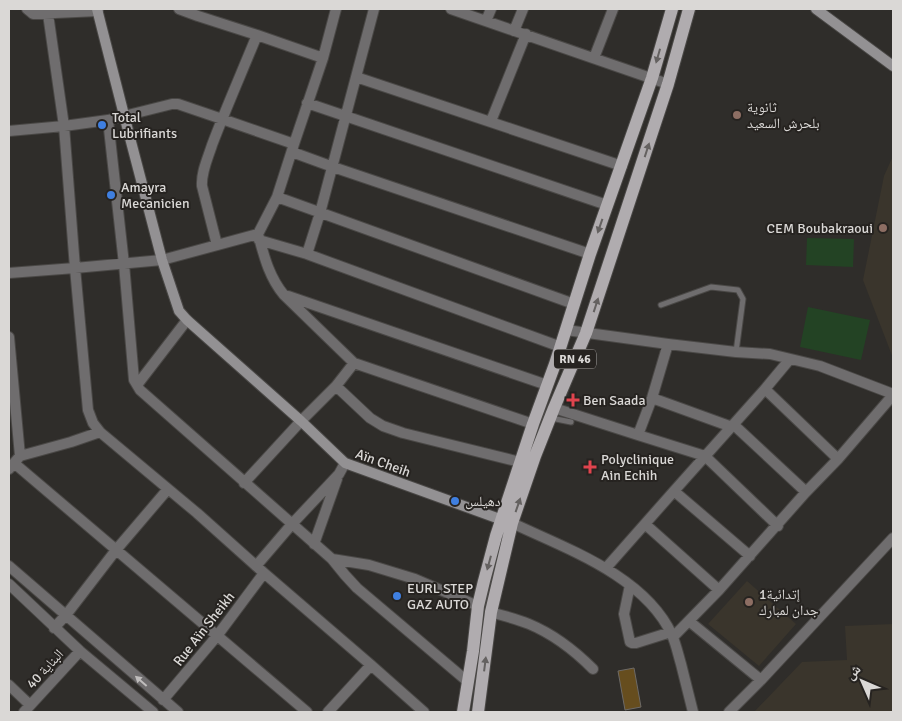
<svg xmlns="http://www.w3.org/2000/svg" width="902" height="721" viewBox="0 0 902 721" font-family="Signika,'Noto Naskh Arabic',sans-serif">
  <rect width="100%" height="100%" fill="#2f2d2a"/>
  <!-- built -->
  <path fill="#3a352c" d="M893,156V358L863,280L884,176Z
    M747,581L796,624L759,666L708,624Z
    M893,624V712H754L802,662L847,660L845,626Z"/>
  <!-- green -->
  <path fill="#234324" d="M807,238L854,239L853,267L806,265Z
    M808,307L870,320L861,360L800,347Z"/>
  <!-- building -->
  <path fill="#664d1e" stroke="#6d6a67" d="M634,668L641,707L625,710L618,671Z"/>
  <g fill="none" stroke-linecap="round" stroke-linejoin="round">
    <!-- lane casing -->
    <g stroke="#4a4846" stroke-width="7">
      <path id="lane" d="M661,305L711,287L738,290L743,299L736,352
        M551,418L571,422"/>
    </g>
    <!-- street casing -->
    <g stroke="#4a4846" stroke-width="12">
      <path id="street" d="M27,9L33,14L98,11
        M179,9L198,16L257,35L323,58
        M451,9L668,84
        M48,14L64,126L75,268L88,410L93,423L100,432L197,513L264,573L371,665L424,712
        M486,21L491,9
        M514,31L523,9
        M594,58L613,9
        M356,77L622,166
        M307,103L607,205
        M108,120L124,264L134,380L140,390L332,559L345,575L357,588L467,681
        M491,121L526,34
        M9,131L64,126L108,120L172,104H178L222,119L294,144
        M292,152L333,167L590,254
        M277,197L574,304
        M258,234C264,256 269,277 284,295L354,363L533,424
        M259,240L307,254L561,347
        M217,245L202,186C201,172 208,158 212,145C226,108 242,72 257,35
        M307,254L320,213L374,9
        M9,273L75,268L162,260L258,234L277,197L294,144L323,58L336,9
        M288,296L547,385
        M566,330L668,344L736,352L770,354L820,366L893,394
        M9,337L20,456
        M137,385L187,320
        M336,386L370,418L383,426L403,433L520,462
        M765,389L838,459
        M652,398L732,427
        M554,408L638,435L652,398L668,344
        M734,425L806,492
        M638,435L705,456L778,526
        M14,463L307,712
        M9,469L20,456L71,442L100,432
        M244,483L301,421L336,386L354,363
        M674,491L750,556
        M512,523C567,549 645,576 672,635C676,644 678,654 681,664C685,680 689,696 693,712
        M645,524L719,590
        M314,544L337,479
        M332,559L369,565L415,579L478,606
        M9,566L178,712
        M256,566L292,524L339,474L345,463
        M606,568L674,491L765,389L790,359
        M9,584L80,651L153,712
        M630,585L624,614L630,642L632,643H636L671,632
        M491,612C504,616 517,619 529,624C553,634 575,651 593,669
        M689,621L761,680
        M54,628L66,615L116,550L168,489
        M673,637L719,590L806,492L838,459L893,395
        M9,685L30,705
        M163,700L217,636L264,573
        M24,712L80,651
        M328,712L371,665
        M729,712L761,680L893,538"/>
    </g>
    <!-- secondary casing -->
    <g stroke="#4a4846" stroke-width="12">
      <path id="secondary" d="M97,9L124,115L162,260L179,311L187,320L301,421L345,463L508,522
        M816,9L893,66"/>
    </g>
    <!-- primary casing -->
    <g stroke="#4a4846" stroke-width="14">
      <path id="primary" d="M463,712L473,651L478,606L484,581L496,536L533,424L555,364L590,254L652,78L672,9
        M478,712L491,612L512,523L535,456L554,408L586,333L668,84L689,9"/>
    </g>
    <!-- lane -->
    <use href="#lane" stroke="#6f6d6e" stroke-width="5"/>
    <!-- street -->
    <use href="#street" stroke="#6f6d6e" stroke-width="10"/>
    <!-- secondary -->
    <use href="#secondary" stroke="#939193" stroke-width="10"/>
    <!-- primary -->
    <use href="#primary" stroke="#b0acaf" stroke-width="12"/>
  </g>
  <!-- one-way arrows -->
  <defs><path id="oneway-solid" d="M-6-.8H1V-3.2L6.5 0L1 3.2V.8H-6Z" transform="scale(1.25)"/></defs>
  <g fill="#646160">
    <use href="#oneway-solid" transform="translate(658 56) rotate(106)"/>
    <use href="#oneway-solid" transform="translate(647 150) rotate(-72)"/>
    <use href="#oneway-solid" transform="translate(600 226) rotate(109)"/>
    <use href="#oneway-solid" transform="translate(596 305) rotate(-72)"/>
    <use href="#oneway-solid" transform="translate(518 505) rotate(-71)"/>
    <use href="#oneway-solid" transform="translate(489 563) rotate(105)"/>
    <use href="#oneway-solid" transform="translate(485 664) rotate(-83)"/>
  </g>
  <use fill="#bfbdbc" href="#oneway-solid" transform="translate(141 681) rotate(-139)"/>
  <!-- markers -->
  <g fill="#8d6e63" stroke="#262320" stroke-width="2">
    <circle cx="737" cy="115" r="5"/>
    <circle cx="883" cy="228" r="5"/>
    <circle cx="749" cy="602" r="5"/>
  </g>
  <g fill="#3f7fe0" stroke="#262320" stroke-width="2">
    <circle cx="102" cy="125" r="5"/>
    <circle cx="111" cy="195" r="5"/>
    <circle cx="455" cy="501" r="5"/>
    <circle cx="397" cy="596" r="5"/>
  </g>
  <g fill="#e0444e" stroke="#262320" stroke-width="2">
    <path d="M570.5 392.5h5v5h5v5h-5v5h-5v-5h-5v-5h5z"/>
    <path d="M587.5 459.5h5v5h5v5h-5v5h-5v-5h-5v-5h5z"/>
  </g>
  <g text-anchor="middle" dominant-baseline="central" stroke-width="4" stroke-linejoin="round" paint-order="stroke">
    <!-- shield labels -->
    <rect fill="#262320" stroke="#a4a29f" stroke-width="1" x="554" y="349.5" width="42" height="19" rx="4"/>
    <g font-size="12" font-weight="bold" fill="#dad8d6">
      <text x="575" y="359">RN 46</text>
    </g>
    <!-- poi labels -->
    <g font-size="14" fill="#dad8d6" stroke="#262320" text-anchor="start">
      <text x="747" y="107">ثانوية<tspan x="747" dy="16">بلحرش السعيد</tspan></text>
      <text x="112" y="117">Total<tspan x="112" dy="16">Lubrifiants</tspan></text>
      <text x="121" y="187">Amayra<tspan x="121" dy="16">Mecanicien</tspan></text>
      <text x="873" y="228" text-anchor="end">CEM Boubakraoui</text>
      <text x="583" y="400">Ben Saada</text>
      <text x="601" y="459">Polyclinique<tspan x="601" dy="16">Ain Echih</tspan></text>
      <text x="465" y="501">دهيلس</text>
      <text x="407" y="588">EURL STEP<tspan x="407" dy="16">GAZ AUTO</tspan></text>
      <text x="759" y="594">1إتدائية<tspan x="759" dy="16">جدان لمبارك</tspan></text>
    </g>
    <!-- street labels -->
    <g font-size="14" fill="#dad8d6" stroke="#262320">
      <text transform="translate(383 463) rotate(20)">Aïn Cheih</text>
      <text transform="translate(204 629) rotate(-52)">Rue Aïn Sheikh</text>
      <text transform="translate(45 669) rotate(-48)">البناية 40</text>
    </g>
  </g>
  <!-- border -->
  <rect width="902" height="721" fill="none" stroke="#dad8d6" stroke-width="20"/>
  <!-- north arrow -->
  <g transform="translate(862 681) rotate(315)" stroke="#262320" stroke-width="4" paint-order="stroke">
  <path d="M0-4L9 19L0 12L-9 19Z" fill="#dad8d6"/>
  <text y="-8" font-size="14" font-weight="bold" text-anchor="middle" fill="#dad8d6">ش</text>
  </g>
</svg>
